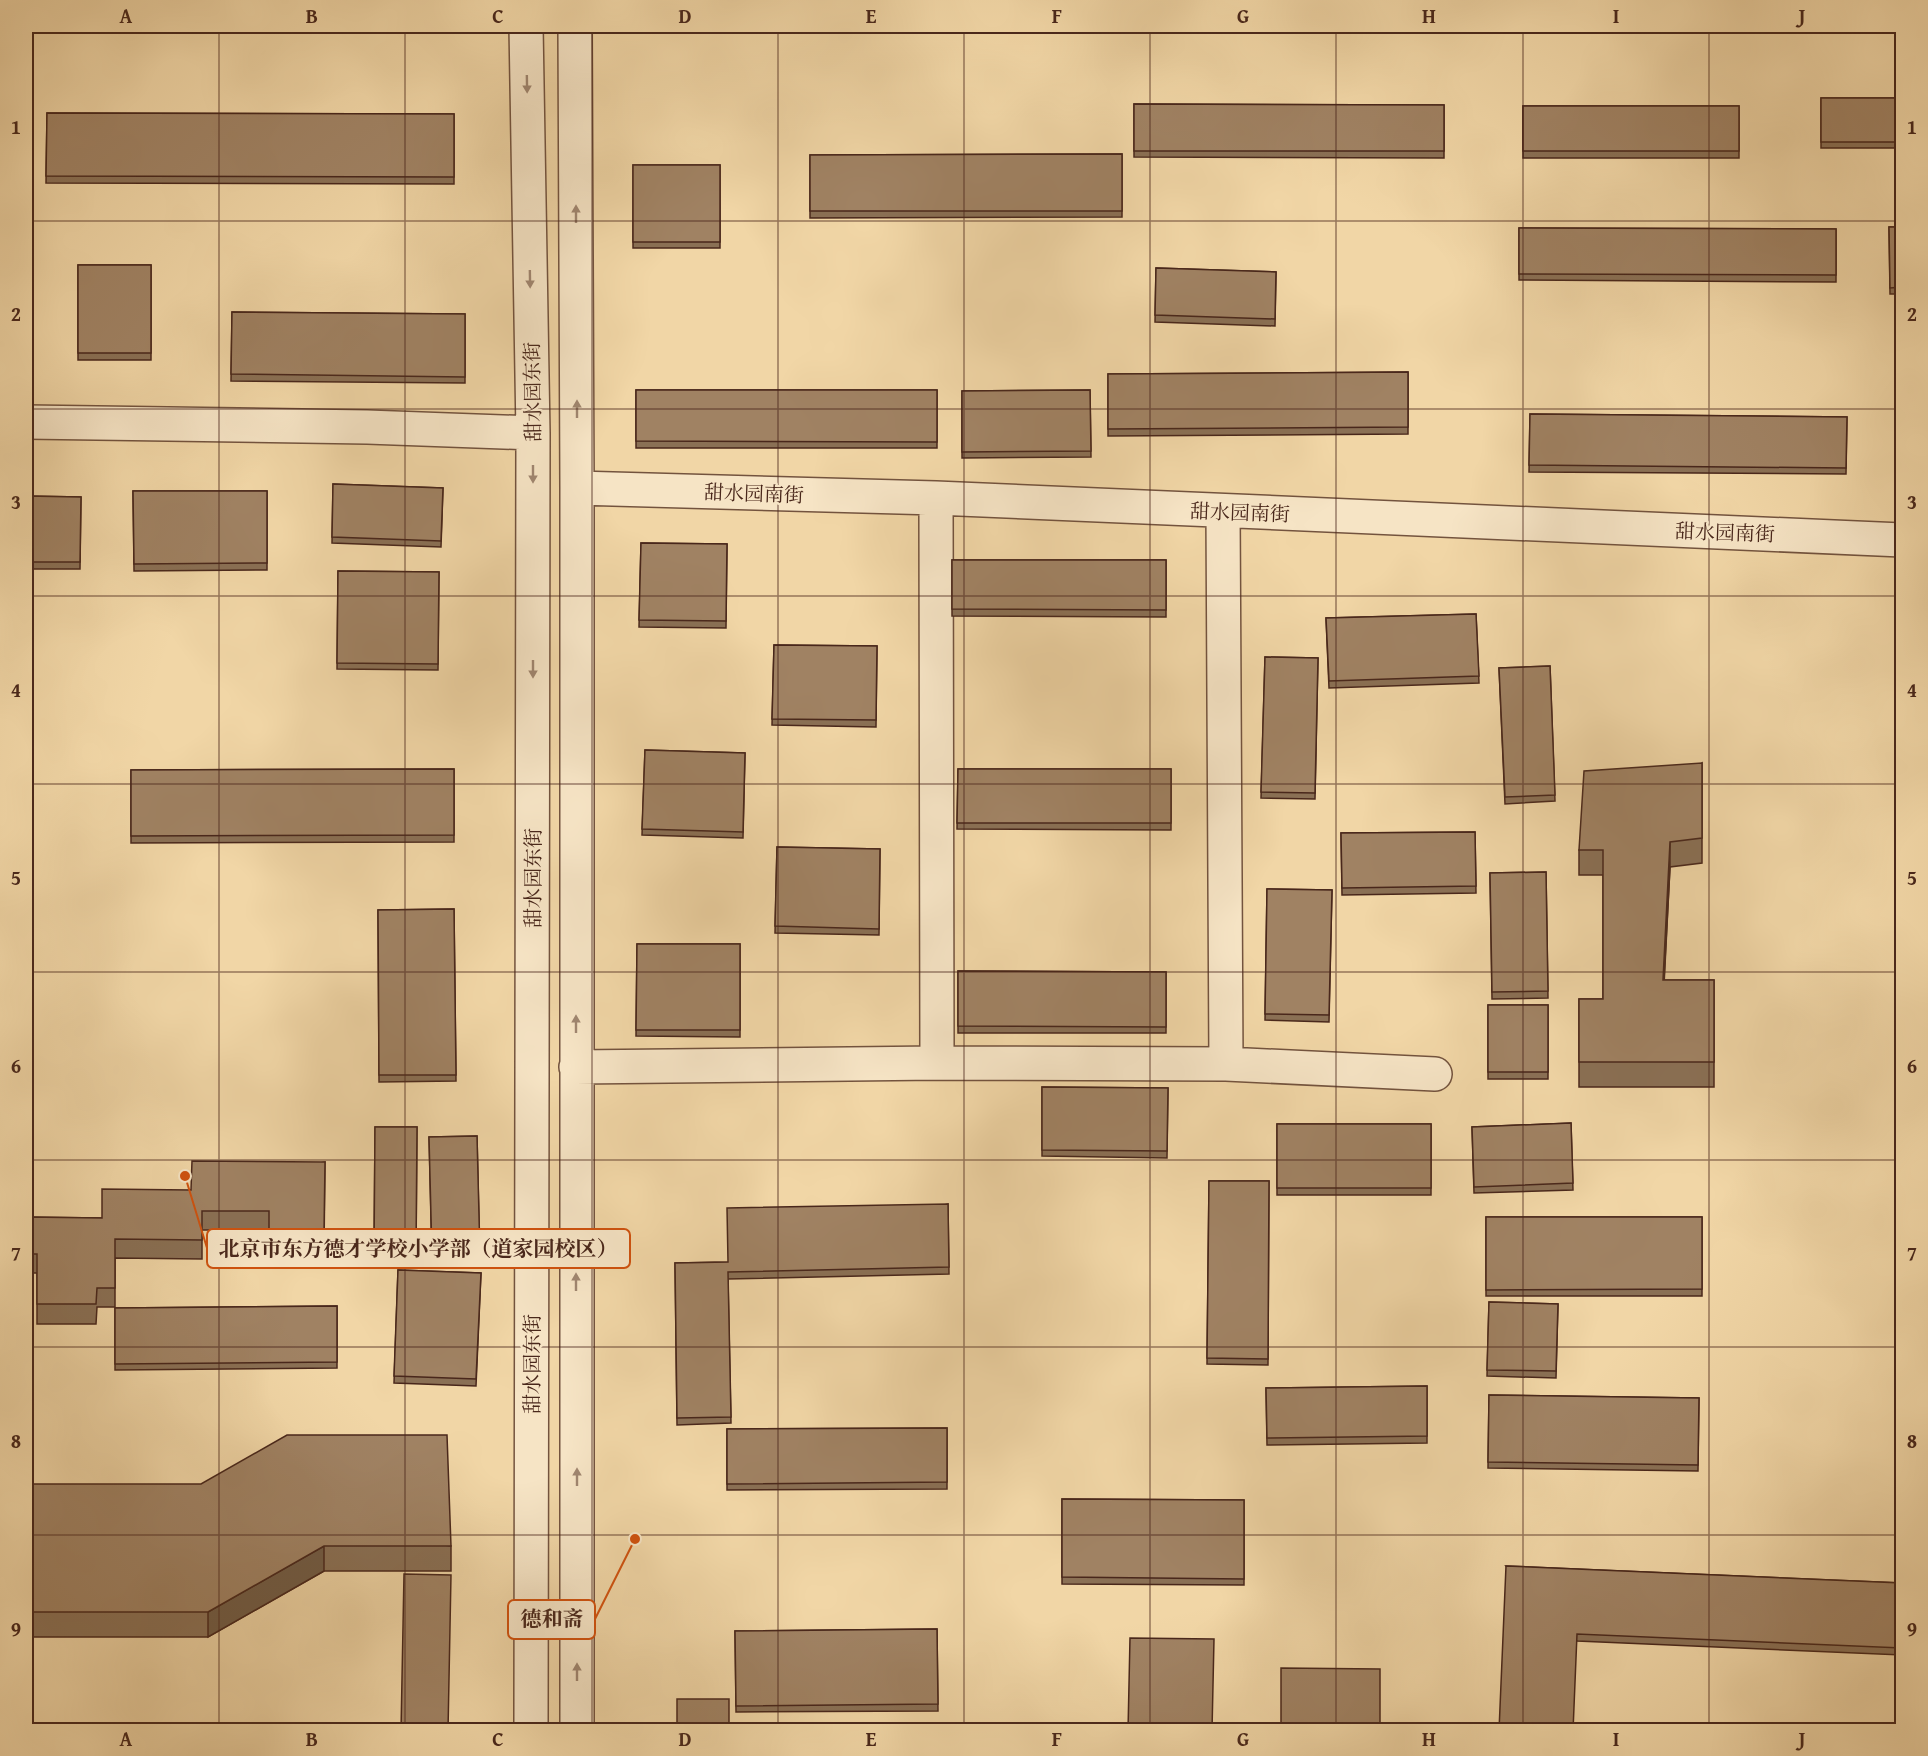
<svg xmlns="http://www.w3.org/2000/svg" width="1928" height="1756" viewBox="0 0 1928 1756" font-family="'Gentium Book Plus','Noto Serif SC',serif">
  <rect width="100%" height="100%" fill="#f1d6a6"/>
  <filter id="stains"><feTurbulence type="fractalNoise" baseFrequency=".00333" numOctaves="4"/><feColorMatrix values="0 0 0 0 .2 0 0 0 0 .09 0 0 0 0 .02 0 0 0 .5 -.17"/></filter>
  <radialGradient id="worn" r=".72"><stop offset=".6" stop-color="#630" stop-opacity="0"/><stop offset="1" stop-color="#630" stop-opacity=".3"/></radialGradient>
  <g fill="none" stroke-linecap="round" stroke-linejoin="round">
    <!-- minor casing -->
    <g stroke="#73533e" stroke-width="36">
      <path id="minor" d="M526,26L533,433L531,1730
        M575,26L577,488V1730
        M26,422L367,427L533,433
        M577,488L936,498L1902,540
        M1223,511L1226,1064L1435,1074
        M937,1063L1226,1064
        M576,1067L937,1063L936,498"/>
    </g>
    <!-- minor -->
    <use href="#minor" stroke="#f6e4c5" stroke-width="33"/>
  </g>
  <!-- wall -->
  <path fill="#8a7055" stroke="#49271b" stroke-width="1.5" d="M1821,98H1902V148H1821Z
    M1134,104L1444,105V158L1134,157Z
    M1523,106H1739V158H1523Z
    M47,113L454,114V184L46,183Z
    M1122,154V217L810,218V155Z
    M633,165H720V248H633Z
    M1889,227H1902V294H1890Z
    M1519,228L1836,229V282L1519,280Z
    M78,265H151V360H78Z
    M1156,268L1276,272L1275,326L1155,322Z
    M232,312L465,314V383L231,381Z
    M1408,372V434L1108,436V374Z
    M636,390H937V448H636Z
    M1090,390L1091,457L962,458V391Z
    M1530,414L1847,417L1846,474L1529,472Z
    M333,484L443,488L441,547L332,543Z
    M133,491H267V570L134,571Z
    M26,496L81,497L80,569H26Z
    M641,543L727,544L726,628L639,627Z
    M952,560H1166V617L952,616Z
    M338,571L439,572L438,670L337,669Z
    M1476,614L1479,683L1329,688L1326,618Z
    M774,645L877,646L876,727L772,725Z
    M1265,657L1318,658L1315,799L1261,798Z
    M1550,666L1555,801L1505,804L1499,668Z
    M645,750L745,753L743,838L642,835Z
    M1702,763V863L1670,867L1664,980H1714V1087H1579V999H1603V875H1579V850Z
    M454,769V842L131,843V770Z
    M958,769H1171V830L957,829Z
    M1475,832L1476,893L1342,895L1341,833Z
    M777,847L880,849L879,935L775,933Z
    M1546,872L1548,998L1492,999L1490,873Z
    M1267,889L1332,890L1329,1022L1265,1020Z
    M454,909L456,1081L379,1082L378,910Z
    M637,944H740V1037L636,1036Z
    M958,971L1166,972V1033H958Z
    M1488,1005H1548V1079H1488Z
    M1042,1087L1168,1088L1167,1158L1042,1156Z
    M1571,1123L1573,1190L1474,1193L1472,1127Z
    M1277,1124H1431V1195H1277Z
    M375,1127H417L416,1258L374,1257Z
    M477,1136L480,1262L432,1263L429,1137Z
    M325,1162L324,1251H269V1230H202V1259L115,1258V1307H97L96,1324H37V1273H26V1217L102,1218L191,1190Z
    M1209,1181H1269L1268,1365L1207,1364Z
    M948,1204L949,1274L728,1279L731,1423L677,1425L675,1263L728,1262Z
    M1486,1217H1702V1296H1486Z
    M398,1270L481,1273L476,1386L394,1383Z
    M1489,1302L1558,1304L1556,1378L1487,1376Z
    M337,1306V1368L115,1370V1308Z
    M1427,1386V1443L1267,1445L1266,1388Z
    M1489,1395L1699,1398L1698,1471L1488,1468Z
    M947,1428V1489L727,1490V1429Z
    M26,1484L451,1546V1571H324L208,1637H26Z
    M1062,1499L1244,1500V1585L1062,1584Z
    M1506,1566L1902,1583V1655L1577,1641Z
    M937,1629L938,1711L736,1712L735,1631Z"/>
  <!-- shaded-wall -->
  <path fill="#705b45" stroke="#49271b" stroke-width="1.5" d="M1670,842V867L1663,1005V980Z
    M324,1546V1571L208,1637V1612Z"/>
  <!-- building -->
  <path fill="#a08263" stroke="#49271b" stroke-width="1.5" d="M1821,98H1902V142H1821Z
    M1134,104L1444,105V151H1134Z
    M1523,106H1739V151H1523Z
    M47,113L454,114V177L46,176Z
    M1122,154V211H810V155Z
    M633,165H720V242H633Z
    M1889,227H1902V287L1890,288Z
    M1519,228L1836,229V275L1519,274Z
    M78,265H151V353H78Z
    M1156,268L1276,272L1275,319L1155,315Z
    M232,312L465,314V377L231,374Z
    M1408,372V427L1108,429V374Z
    M636,390H937V442L636,441Z
    M1090,390L1091,451L962,452V391Z
    M1530,414L1847,417L1846,468L1529,465Z
    M333,484L443,488L441,541L332,537Z
    M133,491H267V563L134,564Z
    M26,496L81,497L80,562H26Z
    M641,543L727,544L726,621L639,620Z
    M952,560H1166V610L952,609Z
    M338,571L439,572L438,664L337,663Z
    M1476,614L1479,676L1329,681L1326,618Z
    M774,645L877,646L876,720L772,719Z
    M1265,657L1318,658L1315,793L1261,792Z
    M1550,666L1555,795L1505,797L1499,668Z
    M645,750L745,753L743,832L642,829Z
    M1702,763V838L1670,842L1663,980H1714V1062H1579V999H1603V850H1579L1584,771Z
    M454,769V835L131,836V770Z
    M958,769H1171V823H957Z
    M1475,832L1476,886L1342,888L1341,833Z
    M777,847L880,849L879,929L775,926Z
    M1546,872L1548,991L1492,992L1490,873Z
    M1267,889L1332,890L1329,1015L1265,1014Z
    M454,909L456,1075H379L378,910Z
    M637,944H740V1030H636Z
    M958,971L1166,972V1027L958,1026Z
    M1488,1005H1548V1072H1488Z
    M1042,1087L1168,1088L1167,1151L1042,1150Z
    M1571,1123L1573,1183L1474,1187L1472,1127Z
    M1277,1124H1431V1188H1277Z
    M375,1127H417L416,1251H374Z
    M477,1136L480,1255L432,1256L429,1137Z
    M192,1161L325,1162L324,1232H269V1211H202V1240L115,1239V1288H97L96,1304H37V1254H26V1217L102,1218V1189L191,1190Z
    M1209,1181H1269L1268,1359L1207,1358Z
    M948,1204L949,1267L728,1272L731,1417L677,1418L675,1263L728,1262L727,1208Z
    M1486,1217H1702V1289L1486,1290Z
    M398,1270L481,1273L476,1379L394,1376Z
    M1489,1302L1558,1304L1556,1371L1487,1370Z
    M337,1306V1362L115,1364V1308Z
    M1427,1386V1436L1267,1438L1266,1388Z
    M1489,1395L1699,1398L1698,1465L1488,1462Z
    M947,1428V1482L727,1484V1429Z
    M287,1435H447L451,1546H324L208,1612H26V1484H201Z
    M1062,1499L1244,1500V1579L1062,1577Z
    M1506,1566L1902,1583V1648L1577,1634L1573,1731H1499Z
    M404,1574L451,1575L448,1731H401Z
    M937,1629L938,1704L736,1706L735,1631Z
    M1130,1638L1214,1639L1212,1731H1128Z
    M1281,1668L1380,1669V1731H1281Z
    M677,1699H729V1731H677Z"/>
  <!-- one-way arrows -->
  <defs><path id="oneway-solid" d="M-6-.8H1V-3.2L6.5 0L1 3.2V.8H-6Z" transform="scale(1.5)"/></defs>
  <g fill="#a08670">
    <use href="#oneway-solid" transform="translate(527 84) rotate(89)"/>
    <use href="#oneway-solid" transform="translate(576 214) rotate(-90)"/>
    <use href="#oneway-solid" transform="translate(530 279) rotate(89)"/>
    <use href="#oneway-solid" transform="translate(577 409) rotate(-90)"/>
    <use href="#oneway-solid" transform="translate(533 474) rotate(90)"/>
    <use href="#oneway-solid" transform="translate(533 669) rotate(90)"/>
    <use href="#oneway-solid" transform="translate(576 1024) rotate(-90)"/>
    <use href="#oneway-solid" transform="translate(576 1282) rotate(-90)"/>
    <use href="#oneway-solid" transform="translate(577 1477) rotate(-90)"/>
    <use href="#oneway-solid" transform="translate(577 1672) rotate(-90)"/>
  </g>
  <!-- grid -->
  <path fill="none" stroke="#49271b" stroke-width="1.5" stroke-opacity="0.55" d="M219,26V1730M405,26V1730M592,26V1730M778,26V1730M964,26V1730M1150,26V1730M1336,26V1730M1523,26V1730M1709,26V1730M26,221H1902M26,409H1902M26,596H1902M26,784H1902M26,972H1902M26,1160H1902M26,1347H1902M26,1535H1902"/>
  <g text-anchor="middle" dominant-baseline="central" stroke-width="4.5" stroke-linejoin="round" paint-order="stroke">
    <!-- street labels -->
    <g font-size="20" fill="#49271b" stroke="#f6e4c5">
      <text transform="translate(532 392) rotate(-91)">甜水园东街</text>
      <text transform="translate(754 493) rotate(2)">甜水园南街</text>
      <text transform="translate(1240 512) rotate(2)">甜水园南街</text>
      <text transform="translate(1725 532) rotate(2)">甜水园南街</text>
      <text transform="translate(532 878) rotate(-90)">甜水园东街</text>
      <text transform="translate(531 1364) rotate(-90)">甜水园东街</text>
    </g>
  </g>
  <!-- callouts -->
  <path fill="none" stroke="#d0520e" stroke-width="2" d="M185 1176L207 1248M635 1539L595 1619"/>
  <g fill="#d0520e" stroke="#f6e4c5" stroke-width="2">
    <circle cx="185" cy="1176" r="6"/>
    <circle cx="635" cy="1539" r="6"/>
  </g>
  <g fill="#f6e4c5" stroke="#d0520e" stroke-width="2">
    <rect x="207" y="1229" width="423" height="39" rx="6"/>
    <rect x="508" y="1600" width="87" height="39" rx="6"/>
  </g>
  <g font-size="21" text-anchor="middle" font-weight="bold" fill="#49271b">
    <text x="418" y="1256">北京市东方德才学校小学部（道家园校区）</text>
    <text x="552" y="1626">德和斋</text>
  </g>
  <!-- margin -->
  <rect width="1928" height="1756" fill="none" stroke="#f1d6a6" stroke-width="66"/>
  <rect x="33" y="33" width="1862" height="1690" fill="none" stroke="#49271b" stroke-width="2"/>
  <g font-size="20" text-anchor="middle" font-weight="bold" fill="#49271b">
    <text x="126" y="23">A</text>
    <text x="312" y="23">B</text>
    <text x="498" y="23">C</text>
    <text x="685" y="23">D</text>
    <text x="871" y="23">E</text>
    <text x="1057" y="23">F</text>
    <text x="1243" y="23">G</text>
    <text x="1429" y="23">H</text>
    <text x="1616" y="23">I</text>
    <text x="1802" y="23">J</text>
    <text x="16" y="134">1</text>
    <text x="1912" y="134">1</text>
    <text x="16" y="321">2</text>
    <text x="1912" y="321">2</text>
    <text x="16" y="509">3</text>
    <text x="1912" y="509">3</text>
    <text x="16" y="697">4</text>
    <text x="1912" y="697">4</text>
    <text x="16" y="885">5</text>
    <text x="1912" y="885">5</text>
    <text x="16" y="1073">6</text>
    <text x="1912" y="1073">6</text>
    <text x="16" y="1260">7</text>
    <text x="1912" y="1260">7</text>
    <text x="16" y="1448">8</text>
    <text x="1912" y="1448">8</text>
    <text x="16" y="1636">9</text>
    <text x="1912" y="1636">9</text>
    <text x="126" y="1746">A</text>
    <text x="312" y="1746">B</text>
    <text x="498" y="1746">C</text>
    <text x="685" y="1746">D</text>
    <text x="871" y="1746">E</text>
    <text x="1057" y="1746">F</text>
    <text x="1243" y="1746">G</text>
    <text x="1429" y="1746">H</text>
    <text x="1616" y="1746">I</text>
    <text x="1802" y="1746">J</text>
  </g>
  <rect width="100%" height="100%" filter="url(#stains)"/>
  <rect width="100%" height="100%" fill="url(#worn)"/>
</svg>
